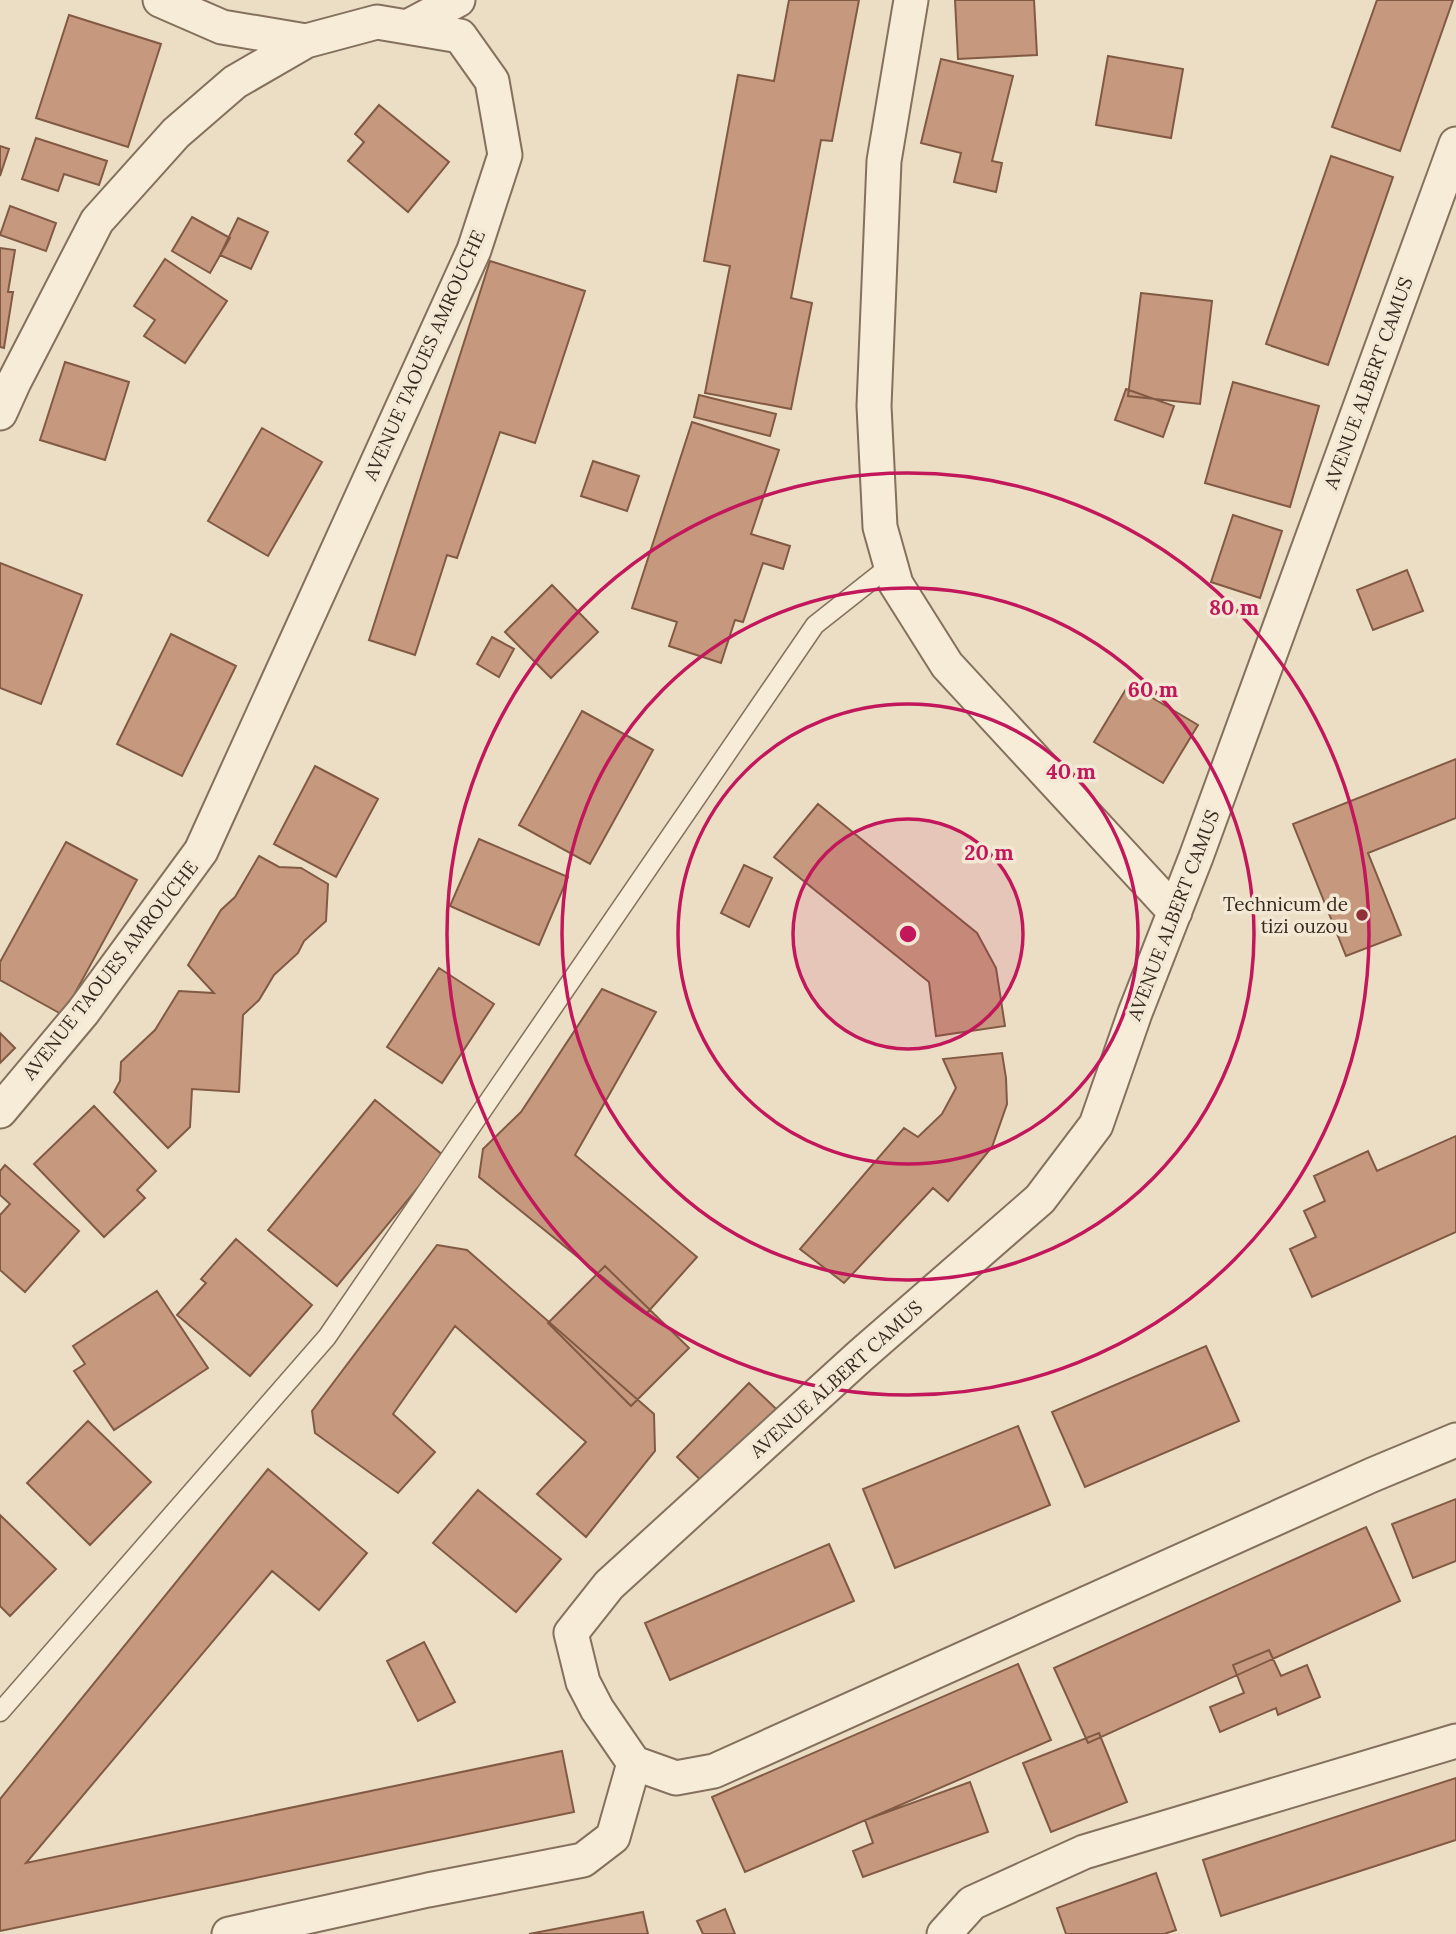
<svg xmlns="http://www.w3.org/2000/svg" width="1456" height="1934" viewBox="0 0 1456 1934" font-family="Lora,serif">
  <rect width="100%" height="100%" fill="#ebdec5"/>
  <!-- building -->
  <path fill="#c6997e" stroke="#825a44" stroke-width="2" d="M789,0H859L832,141L821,140L791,298L812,303L791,409L705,393L730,266L704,261L738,75L774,81Z
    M955,0H1034L1037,55L958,59Z
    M1377,0H1453L1400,151L1332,127Z
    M69,15L161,44L128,147L36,118Z
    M1108,56L1183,69L1171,138L1096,125Z
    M941,59L1013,76L992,161L1002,163L996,192L954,182L961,153L921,143Z
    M379,105L449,162L408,212L348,161L364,142L355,134Z
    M36,138L107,161L99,185L64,174L58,191L22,179Z
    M0,146L9,149L0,176Z
    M1331,156L1393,177L1328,365L1266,344Z
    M10,206L56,223L46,251L0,235Z
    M192,217L230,238L210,273L172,251Z
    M238,218L268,232L251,269L220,255Z
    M0,248L15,250L8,292H13L4,348L0,347Z
    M165,259L227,301L185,363L144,336L155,320L134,306Z
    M490,261L585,291L535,443L500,432L457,558L447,555L415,655L369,640Z
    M1141,293L1212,301L1200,404L1128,396Z
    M65,362L129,382L105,460L40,440Z
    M1233,382L1319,406L1290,507L1205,483Z
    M1126,389L1174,406L1163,437L1115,420Z
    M699,395L776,414L770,436L694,417Z
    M692,422L779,450L751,534L790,546L783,569L763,563L743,622L735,620L721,663L669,646L677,622L632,608Z
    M262,428L322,462L268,556L208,521Z
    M593,461L639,476L627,511L581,496Z
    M1233,515L1282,531L1260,598L1211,582Z
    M0,563L82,595L41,704L0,688Z
    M1407,570L1423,611L1373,630L1357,590Z
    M552,585L598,632L551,678L505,632Z
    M171,634L236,666L182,776L117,744Z
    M492,637L514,649L499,677L477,664Z
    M1129,684L1198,725L1163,783L1094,742Z
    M582,711L653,750L590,864L519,825Z
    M1456,759V818L1368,853L1401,935L1346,956L1293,824Z
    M315,766L378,799L336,877L274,844Z
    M818,804L977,933L996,968L1005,1026L936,1036L929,982L774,857Z
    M479,839L568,877L539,945L450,906Z
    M66,842L137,880L63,1015L0,980V962Z
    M259,856L279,867L301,868L328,884L326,921L304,941L298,953L274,975L259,1000L243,1015L239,1092L192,1089L190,1127L168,1148L114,1092L120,1081L121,1062L155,1030L179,991L214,993L188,965L221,910L235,897Z
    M744,865L772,878L749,927L721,913Z
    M439,968L494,1004L442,1083L387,1047Z
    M602,989L656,1012L575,1155L697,1257L647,1313L479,1177L483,1149L521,1112Z
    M0,1033L15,1048L0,1063Z
    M1002,1053L1006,1078L1007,1104L992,1147L948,1201L933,1188L844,1283L800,1249L904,1128L918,1137L942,1114L956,1088L943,1059Z
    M375,1100L444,1156L337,1286L268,1230Z
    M94,1106L156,1171L137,1190L145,1198L104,1237L34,1164Z
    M1456,1136V1232L1312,1297L1290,1249L1316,1237L1304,1211L1325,1201L1314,1176L1368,1151L1377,1171Z
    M5,1165L79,1231L25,1292L0,1270V1215L10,1204L0,1195V1171Z
    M236,1239L312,1305L250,1376L177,1315L206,1283L201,1279Z
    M437,1245L467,1250L654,1414L655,1451L586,1537L537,1494L586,1442L455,1326L393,1414L435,1452L398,1493L315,1433L312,1411Z
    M605,1266L689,1348L631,1406L548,1323Z
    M157,1291L208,1368L114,1430L74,1371L85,1364L73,1346Z
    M1206,1346L1239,1421L1085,1487L1052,1412Z
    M749,1383L795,1427L722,1501L677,1457Z
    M88,1421L151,1482L90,1545L27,1483Z
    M1018,1426L1050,1505L895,1568L863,1489Z
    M268,1469L367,1553L319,1610L272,1571L26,1863L562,1751L574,1812L0,1931V1799Z
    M478,1490L561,1559L516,1612L433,1543Z
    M1456,1499V1561L1413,1578L1392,1524Z
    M0,1515L56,1569L10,1616L0,1606Z
    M1366,1527L1400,1601L1088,1743L1054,1668Z
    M829,1544L854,1601L670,1680L645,1623Z
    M424,1642L455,1702L418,1721L387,1661Z
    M1269,1650L1281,1676L1307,1665L1320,1697L1278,1715L1276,1708L1220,1732L1210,1707L1244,1693L1233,1665Z
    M1018,1664L1051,1740L745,1872L712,1797Z
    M1099,1733L1127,1802L1051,1832L1023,1763Z
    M1456,1778V1840L1221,1916L1203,1860Z
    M970,1782L988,1832L863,1877L853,1851L873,1843L865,1820Z
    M1156,1873L1176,1930L1164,1934H1066L1057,1908Z
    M725,1909L735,1934H703L697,1921Z
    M643,1912L648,1934H529Z"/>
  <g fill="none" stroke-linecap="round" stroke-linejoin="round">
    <!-- lane casing -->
    <g stroke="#84705d" stroke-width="21">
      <path id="lane" d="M0,1712L327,1337L815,625L891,565"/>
    </g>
    <!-- street casing -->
    <g stroke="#84705d" stroke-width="37">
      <path id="street" d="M160,0L222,27L306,41
        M911,0L884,161L874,406L880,527L896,584L947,665L1175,912
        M407,27L458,0
        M1456,144L1196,857L1135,1013L1096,1125L1040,1199L860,1356L609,1585L571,1633L583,1682L597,1709L634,1763L676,1778L714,1771L1372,1475L1456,1440
        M0,413L14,382L97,221L176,133L235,82L306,41L377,22L460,36L492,81L505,155L474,250L201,851L83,1012L0,1111
        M229,1934L428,1890L583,1860L613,1837L634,1763
        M944,1934L972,1903L1084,1852L1456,1741"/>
    </g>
    <!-- lane -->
    <use href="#lane" stroke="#f6ecd8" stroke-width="18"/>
    <!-- street -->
    <use href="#street" stroke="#f6ecd8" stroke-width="33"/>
  </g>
  <!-- distance rings -->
  <circle cx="908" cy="934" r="115" fill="#c2185b" fill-opacity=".12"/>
  <g fill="none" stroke="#c2185b" stroke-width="3.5">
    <circle cx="908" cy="934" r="115"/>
    <circle cx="908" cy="934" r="230"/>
    <circle cx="908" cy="934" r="346"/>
    <circle cx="908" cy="934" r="461"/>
  </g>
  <!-- markers -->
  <circle fill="#8f3136" stroke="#f3e8d4" stroke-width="2.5" cx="1362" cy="915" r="7"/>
  <g text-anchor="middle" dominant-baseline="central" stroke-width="7" stroke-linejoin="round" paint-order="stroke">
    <!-- street labels -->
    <g font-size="19" fill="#36291f" stroke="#f3e8d4">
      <text transform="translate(424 355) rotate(-66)">AVENUE TAOUES AMROUCHE</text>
      <text transform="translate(1368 383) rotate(-70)">AVENUE ALBERT CAMUS</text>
      <text transform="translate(1173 915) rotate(-69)">AVENUE ALBERT CAMUS</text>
      <text transform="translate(110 970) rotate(-52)">AVENUE TAOUES AMROUCHE</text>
      <text transform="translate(836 1379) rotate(-42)">AVENUE ALBERT CAMUS</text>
    </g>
    <!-- poi labels -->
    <g font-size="19" fill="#36291f" stroke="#f3e8d4" text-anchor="end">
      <text x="1348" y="904">Technicum de<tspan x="1348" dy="22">tizi ouzou</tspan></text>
    </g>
  </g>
  <circle cx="908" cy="934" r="10" fill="#c2185b" stroke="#f3e8d4" stroke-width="3.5"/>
  <g font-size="21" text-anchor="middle" font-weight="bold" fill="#c2185b" stroke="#f3e8d4" stroke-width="7" stroke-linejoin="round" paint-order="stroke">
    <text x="1234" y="615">80 m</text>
    <text x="1153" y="697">60 m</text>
    <text x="1071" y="779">40 m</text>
    <text x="989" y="860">20 m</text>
  </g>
</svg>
